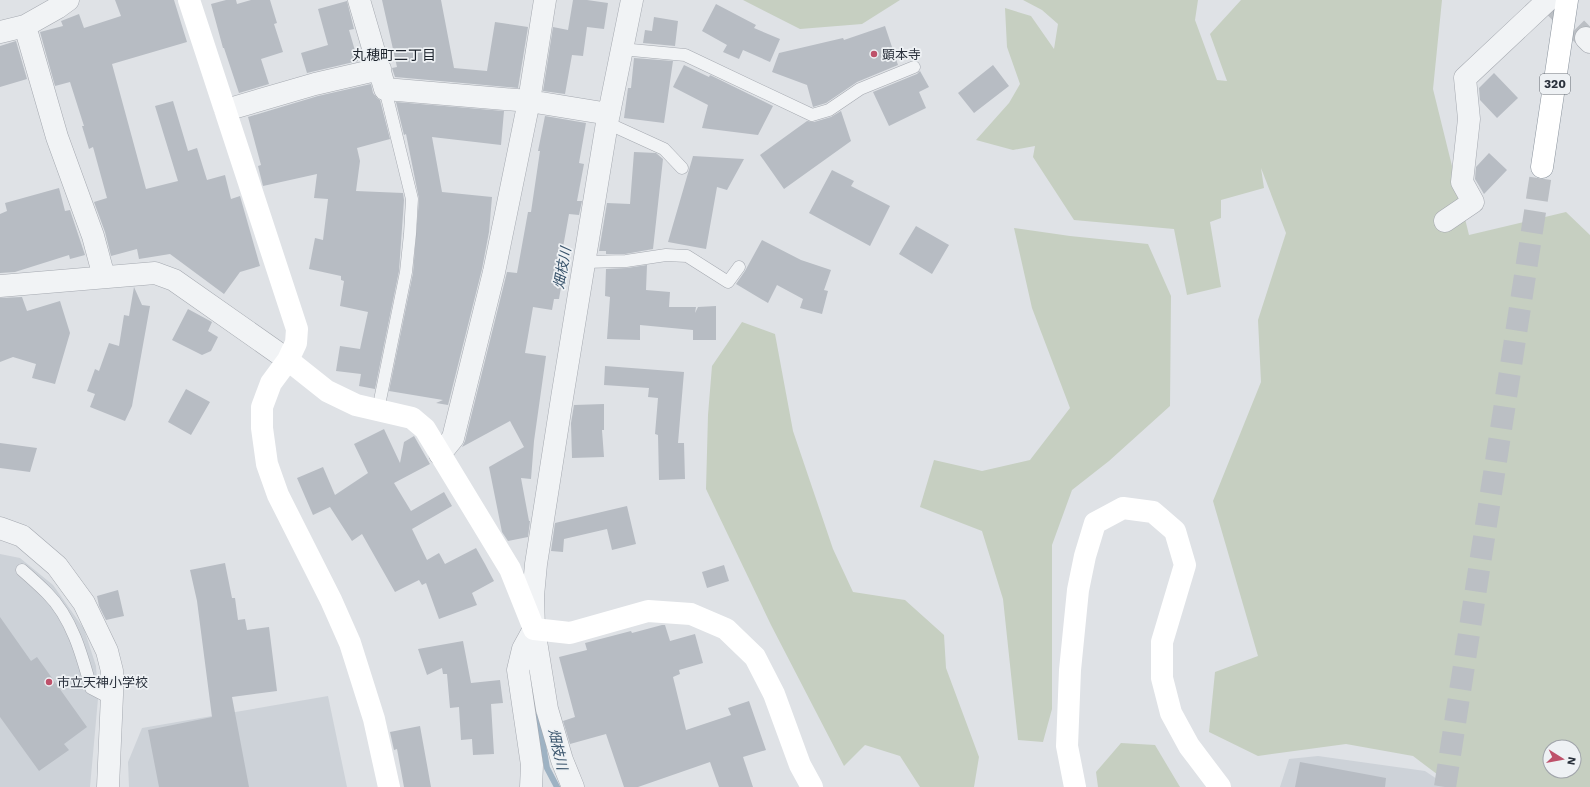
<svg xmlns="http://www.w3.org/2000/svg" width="1590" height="787" viewBox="0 0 1590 787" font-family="'Work Sans','Noto Sans JP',sans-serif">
  <rect width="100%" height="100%" fill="#dfe2e6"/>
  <!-- built -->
  <path fill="#cdd2d8" d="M0,554L20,558L53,585L84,629L96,666L98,699L90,787H0Z
    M328,696L347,787H129L128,762L142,728Z
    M1318,756L1425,771L1449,787H1280L1289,759Z"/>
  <!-- green -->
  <path fill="#c6cfc1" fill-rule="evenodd" d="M743,0H900L862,24L800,29Z
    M1023,0H1198L1195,20L1217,80L1227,81L1210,34L1241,0H1442L1433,89L1469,235L1566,212L1590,235V787H1454L1413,756L1346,744L1258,756L1209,732L1215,672L1258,656L1213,501L1261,382L1258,320L1286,233L1261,168L1264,188L1221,200V218L1210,222L1221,287L1187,295L1174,229L1074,220L1033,157L1035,146L1013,150L976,140L1009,103L1020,84L1007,47L1005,8L1031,16L1054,49L1058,24L1042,10ZM1550,747H1574V771H1550Z
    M1014,228L1070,236L1148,244L1171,296L1170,406L1109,461L1072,490L1052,545V709L1043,742L1018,740L1003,599L982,531L920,507L934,460L982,471L1030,460L1070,408L1032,308Z
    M742,322L775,334L793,431L833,549L853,592L905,600L944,635L946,668L979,757L974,787H920L900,756L865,745L844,766L771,625L706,489L708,415L712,366Z
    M1121,743L1155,745L1180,787H1098L1096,772Z"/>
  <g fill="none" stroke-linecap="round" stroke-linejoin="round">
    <!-- stream -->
    <path stroke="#9eb2c3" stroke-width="6" d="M538,716L547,768L557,787"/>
  </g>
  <!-- building -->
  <path fill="#b7bcc3" d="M115,0H174L187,42L112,64L146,189L178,181L155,106L173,101L188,151L197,148L207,180L225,175L231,199L240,196L260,266L240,272L224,294L170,254L139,259L137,249L111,256L105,232L94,202L107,198L93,147L89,149L82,126H84L70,82L55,86L40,32L63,26L61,21L79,14L84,28L121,16Z
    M226,0H236L237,4L251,0H270L277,23L274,24L283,52L261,59L269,84L239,93L224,48H223L211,4Z
    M382,0H441L454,68L487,71L495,22L528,27L518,88L395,77L392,68L397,67Z
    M573,0H587L608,3L604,29L587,27L583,56L572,55L565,94L543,91L553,27L568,30Z
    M347,1L354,29L349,30L358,61L307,73L301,53L328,45L318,9Z
    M716,4L756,25L754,28L780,39L770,62L743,50L739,59L723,52L727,45L702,31Z
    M654,17L678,21L675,46L643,43L645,30L652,31Z
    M885,26L898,65L857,82L826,103L813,107L807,85L772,72L779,53L843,38L844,40Z
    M16,41L27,79L0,87V46Z
    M634,58L673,61L664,123L624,118L628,88H631Z
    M684,65L709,77L710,75L773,106L758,135L702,128L708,105L673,87Z
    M993,65L1009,86L974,113L958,93Z
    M920,71L929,87L919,92L926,108L889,126L873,92L917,74Z
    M1494,73L1518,98L1497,118L1480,100L1479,88Z
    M371,84L373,93L377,98L380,100L390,139L357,148L360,161L356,191L403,193L404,200L399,271L375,389L359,386L361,374L336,371L340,346L360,349L368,312L340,306L344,281L341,280V276L309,269L315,238L323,240L328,199L314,198L317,174L263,186L258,166L261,165L248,117L318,96Z
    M396,102L504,111L501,145L432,137L442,192L492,197L489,232L482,269L448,405L436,403L443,400L389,391L413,273L419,199L406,134L404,135Z
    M841,111L851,141L784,189L760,155L807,121L814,122L831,117Z
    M545,116L586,123L579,163L584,164L577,201H582L579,215L569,214L558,275L563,276L559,299H554L552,310L533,307L525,353L546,356L534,441L531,479L521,478L529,521H530L528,537L508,541L502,532L489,467L524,447L510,421L462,447L465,441L507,272L517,273L528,212H531L540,151H538Z
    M634,152L656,153L663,159L653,249L625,254H606V251H599L607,203L630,204Z
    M1489,153L1507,170L1484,194L1475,179L1476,167Z
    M693,156L744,159L727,190L717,187L706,249L668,242Z
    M832,170L854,181L851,186L890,206L870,246L809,213Z
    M59,188L65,211L70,210L85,255L70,259L69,255L15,272L0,273V214L7,211L5,203Z
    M916,226L949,245L932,274L899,254Z
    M762,240L801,260L831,270L824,290L828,291L822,314L800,308L803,299L777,285L768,303L736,284L745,271Z
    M647,265L646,290L670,292L669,307H696L695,313L698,307L716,306V340H693V330L640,325V340L607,339L610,297L605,296L606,269L627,268Z
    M134,287L142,305L150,306L132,406L125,421L90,407L95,394L87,391L95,369L99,371L109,343L119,346L124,315L129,316Z
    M22,297L27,311L60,301L70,333L55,384L32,378L36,364L13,357L0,362V298Z
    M188,309L212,322L208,331L218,337L211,351L202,355L172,340Z
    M605,366L684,372L678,443H684L685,479L659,480L658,435L655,434L658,398L648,397L649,388L604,385Z
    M186,389L210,402L191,435L168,422Z
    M604,404V430H602L604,457L572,458L571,423L574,405Z
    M384,429L400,463L404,442L414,436L430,464L394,483L411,511L444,492L452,506L412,529L427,560L439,553L445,564L476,548L485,564L494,581L472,593L477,605L439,619L426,583L422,585L419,580L395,592L362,534L352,541L330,507L313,515L297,478L323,467L335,495L368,473L354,444Z
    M0,443L37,448L30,472L0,468Z
    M627,506L636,544L612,550L607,529L564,539L563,552L551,551L555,523Z
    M225,563L232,598H235L238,620L245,619L247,630L269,627L277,691L232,697L249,787H159L148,730L212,717L197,601L190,570Z
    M724,565L729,581L707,588L702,572Z
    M118,590L124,616L106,620L99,606L97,596Z
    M0,617L31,661L37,657L87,727L64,744L69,750L39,771L0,717Z
    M662,625H665L670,641L695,634L703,663L679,670L680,674L673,677L686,730L731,715L728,708L749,701L766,750L743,757L753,787H719L710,762L638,787H624L606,734L570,744L563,721L575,717L559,657L587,650L585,643L631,631L632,633Z
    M463,641L471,683L500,680L503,703L491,704L494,754L473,755L472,739L461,740L459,707L450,708L447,674H443L442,668L427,675L418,649Z
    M420,726L431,787H404L397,749L394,750L390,732Z
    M1300,762L1386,778L1385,787H1295Z"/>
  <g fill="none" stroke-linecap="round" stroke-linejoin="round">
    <!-- street-tunnel -->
    <path stroke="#bbbfc4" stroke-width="22" stroke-dasharray="22 11" stroke-linecap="butt" d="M1553,5L1586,38"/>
    <!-- highway-tunnel -->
    <path stroke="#bbbfc4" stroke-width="22" stroke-dasharray="22 11" stroke-linecap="butt" d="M1445,787L1542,167"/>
    <!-- lane casing -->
    <g stroke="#a5a9b0" stroke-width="13">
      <path id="lane" d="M621,49L685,55L812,115L829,110L860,89L914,67
        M607,123L664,149L682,168
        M584,262L626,261L666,255L687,256L728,282L739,267
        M378,410L406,272L410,234L412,199L385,89
        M22,570C30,577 39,585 47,593C72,618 82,655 91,688L112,699"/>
    </g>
    <!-- street casing -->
    <g stroke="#a5a9b0" stroke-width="23">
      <path id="street" d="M359,0L385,89L529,101L609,114
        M25,26L57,137L93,236L104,277
        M0,32L25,26L57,8L68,0
        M1586,38L1590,42
        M226,110L315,84L380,69
        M1445,221L1473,202L1462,182L1469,119L1465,78L1548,0
        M0,286L155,273L174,280L288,360
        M440,454L453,438L494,272L529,101L545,0
        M0,528L22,536L57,566L84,603L107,651L112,671V695L108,787
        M531,787L532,765L518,670L523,649L534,629
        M573,787L562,760L547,709L534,629L533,596L536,564L562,398L607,123L632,0"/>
    </g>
    <!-- highway casing -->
    <g stroke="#88919b" stroke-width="23">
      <path id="highway" d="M1542,167L1567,0"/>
    </g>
    <!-- lane -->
    <use href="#lane" stroke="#f1f3f5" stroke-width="12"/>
    <!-- street -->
    <use href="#street" stroke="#f1f3f5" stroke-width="22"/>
    <!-- secondary -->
    <path stroke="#fff" stroke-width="22" d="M189,0L297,329L296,343L288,360L271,383L262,407V428L267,464L278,495L331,600L350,643L374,719L389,787
      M288,360L327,391L356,405L412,418L425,429L510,569L534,629L570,633L648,611L691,614L726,629L755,657L774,694L800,765L812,787
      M1075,787L1067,746L1070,670L1078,590L1085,556L1095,523L1123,508L1153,512L1175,531L1185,565L1162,642V678L1171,713L1189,746L1220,787"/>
    <!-- highway -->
    <use href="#highway" stroke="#fff" stroke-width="22"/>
  </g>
  <!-- markers -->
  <g fill="#be516a" stroke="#eef1f4" stroke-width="1.5">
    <circle cx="874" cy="54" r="4"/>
    <circle cx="49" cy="682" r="4"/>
  </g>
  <g text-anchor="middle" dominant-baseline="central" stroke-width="3.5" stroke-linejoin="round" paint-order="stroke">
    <!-- shield labels -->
    <rect fill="#eef1f4" stroke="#656b73" stroke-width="1" x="1540" y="74" width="30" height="20" rx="3"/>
    <g font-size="12" font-weight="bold" fill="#2a313c">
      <text x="1555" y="84">320</text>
    </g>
    <!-- poi labels -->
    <g font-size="13" fill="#2a313c" stroke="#eef1f4" text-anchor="start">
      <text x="882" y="54">顕本寺</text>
      <text x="57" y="682">市立天神小学校</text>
    </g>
    <!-- neighbourhood labels -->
    <g font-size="14" fill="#1c232c" stroke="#eef1f4">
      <text x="394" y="55">丸穂町二丁目</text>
    </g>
    <!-- water labels -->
    <g font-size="14" font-style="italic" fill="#38536b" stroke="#eef1f4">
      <text transform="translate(562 268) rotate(-80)">畑枝川</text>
      <text transform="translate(558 749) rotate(77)">畑枝川</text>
    </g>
  </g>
  <!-- north arrow -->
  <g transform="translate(1562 759) rotate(101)"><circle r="19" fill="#eef1f4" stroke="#a0a4aa"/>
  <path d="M0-3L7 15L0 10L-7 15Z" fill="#be516a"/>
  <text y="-6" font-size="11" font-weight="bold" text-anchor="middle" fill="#2a313c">N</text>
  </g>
</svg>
